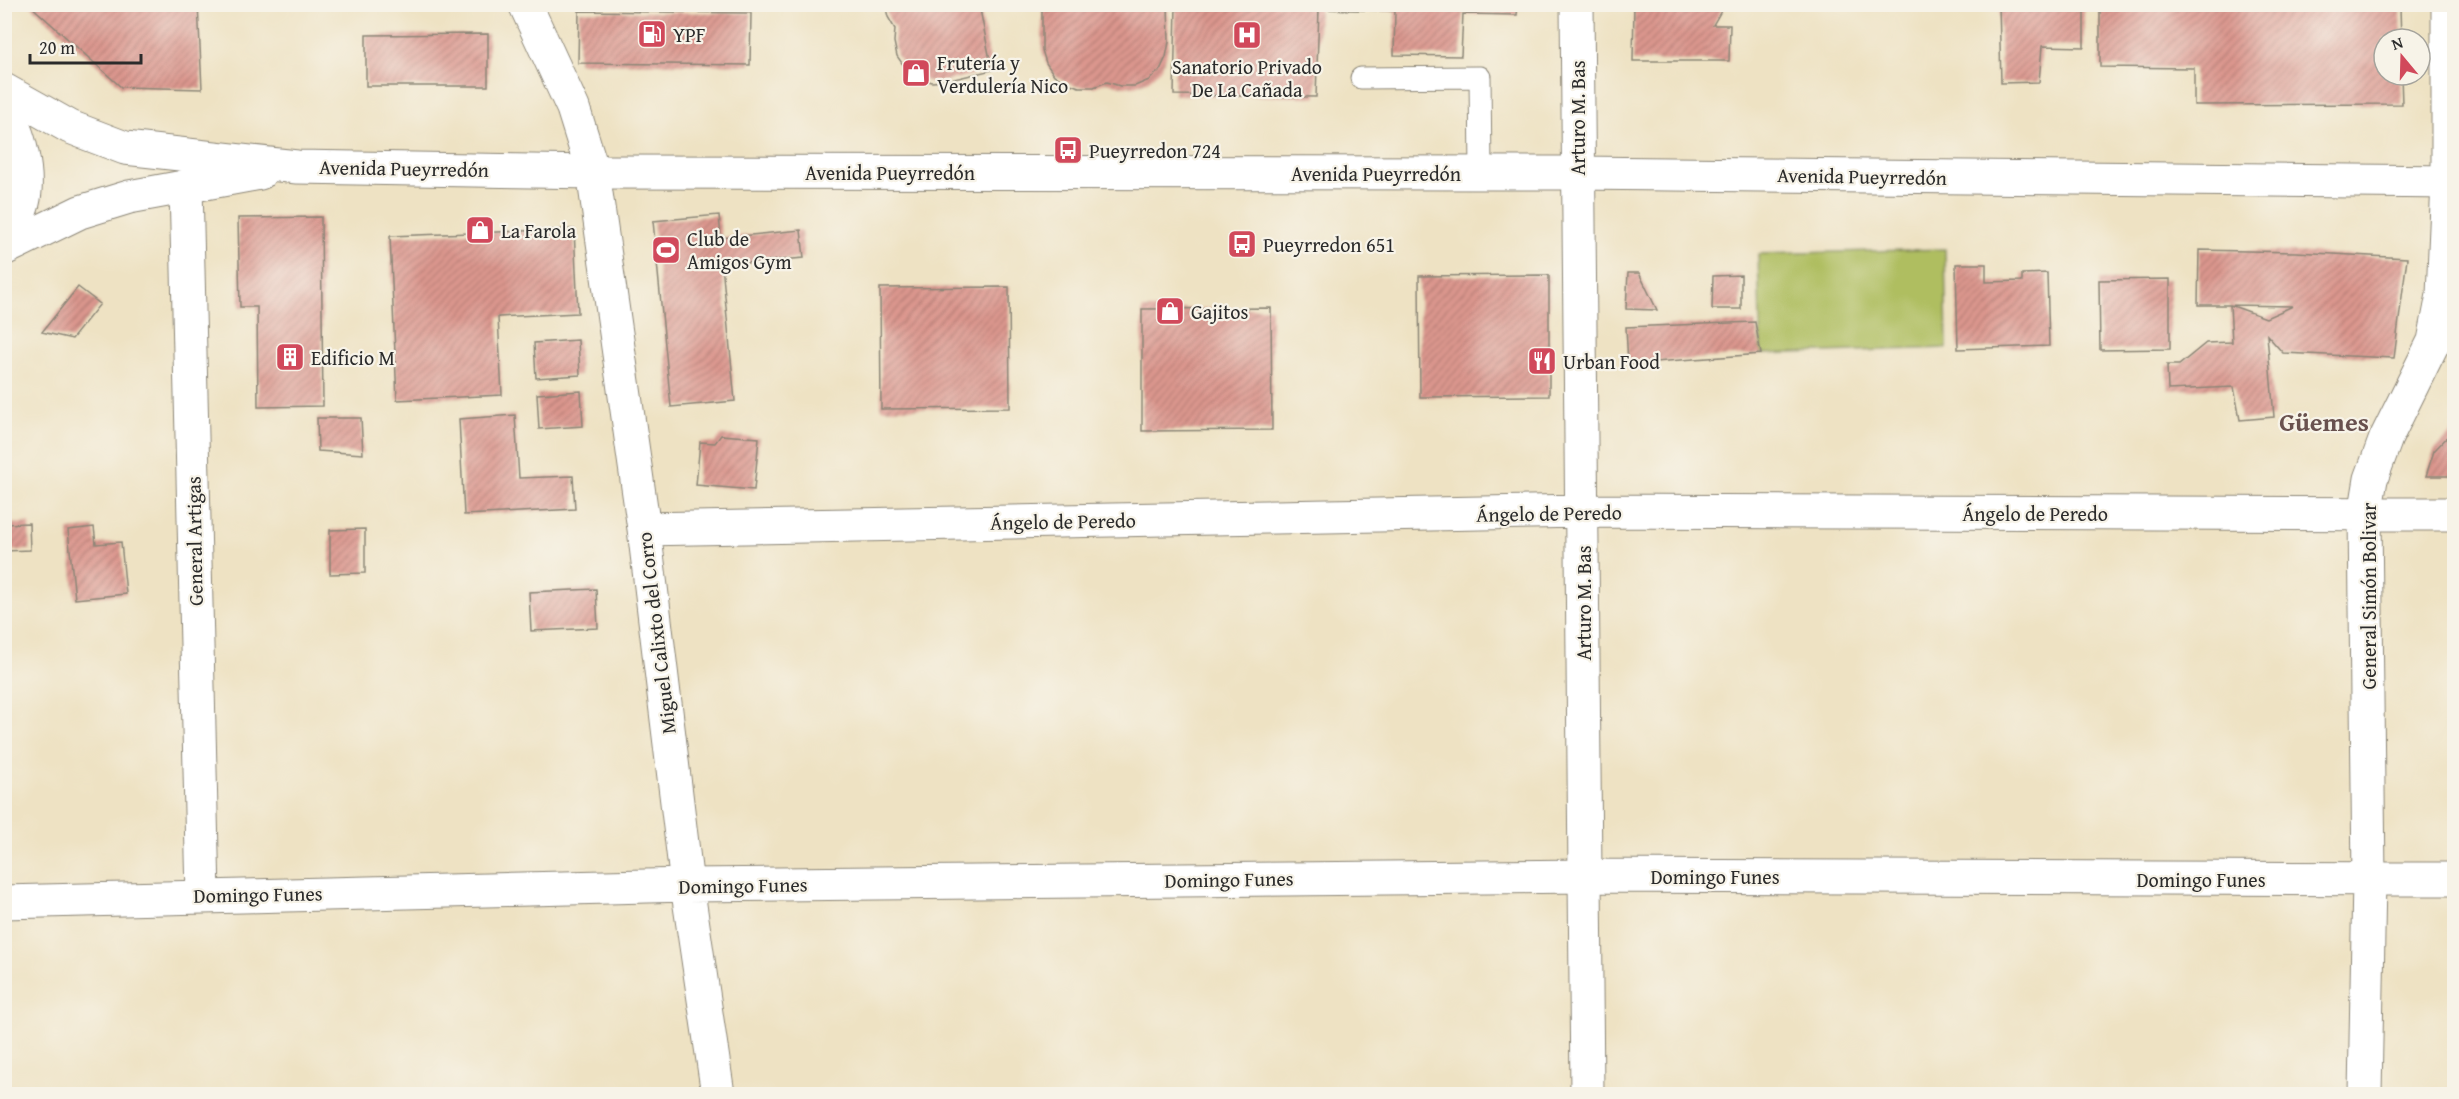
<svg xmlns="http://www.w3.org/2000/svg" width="2459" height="1099" viewBox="0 0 2459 1099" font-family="'Gentium Book Plus',serif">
  <defs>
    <pattern id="building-hatch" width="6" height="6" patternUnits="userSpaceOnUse" patternTransform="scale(1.5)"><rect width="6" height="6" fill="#dc978e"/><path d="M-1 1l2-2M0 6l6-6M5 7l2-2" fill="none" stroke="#b37b74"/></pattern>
  </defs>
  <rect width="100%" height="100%" fill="#f7f3e8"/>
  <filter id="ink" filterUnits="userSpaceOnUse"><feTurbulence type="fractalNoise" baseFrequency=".0167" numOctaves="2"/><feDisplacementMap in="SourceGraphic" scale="12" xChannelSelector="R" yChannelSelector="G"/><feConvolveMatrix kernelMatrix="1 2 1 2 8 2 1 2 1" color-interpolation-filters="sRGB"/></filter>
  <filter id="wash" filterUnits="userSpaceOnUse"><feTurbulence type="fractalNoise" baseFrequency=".008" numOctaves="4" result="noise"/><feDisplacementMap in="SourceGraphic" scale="24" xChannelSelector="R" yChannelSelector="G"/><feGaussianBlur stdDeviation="1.35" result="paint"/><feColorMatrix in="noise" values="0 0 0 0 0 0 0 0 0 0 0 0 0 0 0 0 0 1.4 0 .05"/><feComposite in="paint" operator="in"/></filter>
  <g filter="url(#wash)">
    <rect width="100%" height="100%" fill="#eee2c3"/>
    <!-- pitch -->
    <path fill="#afbe60" stroke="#6d7446" stroke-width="1.5" d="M1945,249L1947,348L1761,354L1758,254Z"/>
    <g id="blocks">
      <!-- building -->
      <path fill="url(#building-hatch)" fill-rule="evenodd" d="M29,4H198L202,89L121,87Z
        M885,4H979L992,70L946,81L932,82L918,78L906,69L897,56L894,42L895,29L888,17Z
        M1042,4H1168L1169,42L1166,57L1160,70L1149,80L1135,86H1120L1107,82L1094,87H1079L1065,82L1054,75L1046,63L1042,50Z
        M1176,4H1518L1517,15L1463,14L1461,56L1394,55L1395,11L1319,9L1316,97L1174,95Z
        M1634,4H1725L1713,25H1730L1729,61H1633Z
        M1999,4H2084V47L2042,46L2039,82L2001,83Z
        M2100,4H2259V9L2400,8L2401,39H2384V75H2401L2402,104L2194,105V68L2100,67Z
        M579,11L751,13L750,65L578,63Z
        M488,34V86H366V35Z
        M719,215L721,238L801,230L804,258L722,265L735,401L671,407L653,221Z
        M321,217L323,406L258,407L257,307H240L238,218Z
        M574,229L578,313L498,317L502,395L397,400L390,236Z
        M2199,250L2296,252L2407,258L2394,358L2283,353L2267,335L2274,417L2240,420L2234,387L2168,390L2167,365H2179L2206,343L2232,342L2230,305H2198ZM2230,305L2293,306L2266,318Z
        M1956,264H1986V282L2022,281V274L2047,273L2049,346L1958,349Z
        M1628,273H1639L1657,310L1626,309Z
        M1549,275V396L1420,397L1419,276Z
        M1741,275V309H1712L1713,276Z
        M2170,279V349L2100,350L2099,280Z
        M78,287L100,304L72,339L42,332Z
        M1009,287L1010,408L881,409L880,288Z
        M1271,308L1272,430L1142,431V309Z
        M1755,322L1761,354L1628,364L1626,327Z
        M578,340L580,375L536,378L534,343Z
        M581,391L583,426L539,429L537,394Z
        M515,415L519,478L573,476L575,509L464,515L459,419Z
        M317,418H361L363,454L318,451Z
        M2454,430V476H2426L2434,451Z
        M721,435L759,438L754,490L696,485L700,442L715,443Z
        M29,523L30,550L4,551V524Z
        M94,527L96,544L121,542L126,594L75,599L68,530Z
        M365,529V573L330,574V530Z
        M596,589L598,628L531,631L529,592Z"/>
    </g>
  </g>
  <g filter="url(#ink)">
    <use href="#blocks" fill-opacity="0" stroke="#8c8677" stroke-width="1.5"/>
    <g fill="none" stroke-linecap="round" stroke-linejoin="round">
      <!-- lane casing -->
      <g stroke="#8c8677" stroke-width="23">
        <path id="lane" d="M1361,78L1480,77L1481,173"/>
      </g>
      <!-- street casing -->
      <g stroke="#8c8677" stroke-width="35">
        <path id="street" d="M525,4L573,108L593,172L644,529L687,885L718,1094
          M1577,4L1587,1094
          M186,186L203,895
          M644,529L1583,511L2454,514
          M4,902L687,885L1584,876L2454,879
          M2365,1094L2369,880L2365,515L2371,479L2386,438L2434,341L2443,295L2448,182V4"/>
      </g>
      <!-- secondary casing -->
      <g stroke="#8c8677" stroke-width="35">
        <path id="secondary" d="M4,90L70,127L125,148L297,167L593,172L1577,173L2454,182
          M4,109C20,131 30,176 23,203C20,216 10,229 4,241
          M4,249L80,212L129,197L260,173"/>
      </g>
      <!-- lane -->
      <use href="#lane" stroke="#fff" stroke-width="21"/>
      <!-- street -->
      <use href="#street" stroke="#fff" stroke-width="33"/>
      <!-- secondary -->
      <use href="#secondary" stroke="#fff" stroke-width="33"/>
    </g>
  </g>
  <!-- icons -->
  <defs>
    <g id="fuel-square" transform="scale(1.5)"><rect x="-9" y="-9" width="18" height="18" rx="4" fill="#d1495b" stroke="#f7f3e8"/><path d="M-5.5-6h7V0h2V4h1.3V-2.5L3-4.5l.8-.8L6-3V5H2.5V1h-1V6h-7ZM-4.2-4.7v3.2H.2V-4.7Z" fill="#fff"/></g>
    <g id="hospital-square" transform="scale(1.5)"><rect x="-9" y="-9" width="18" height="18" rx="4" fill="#d1495b" stroke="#f7f3e8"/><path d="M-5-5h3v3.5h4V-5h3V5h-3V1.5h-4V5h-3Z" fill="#fff"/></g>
    <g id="shop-square" transform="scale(1.5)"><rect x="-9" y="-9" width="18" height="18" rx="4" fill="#d1495b" stroke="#f7f3e8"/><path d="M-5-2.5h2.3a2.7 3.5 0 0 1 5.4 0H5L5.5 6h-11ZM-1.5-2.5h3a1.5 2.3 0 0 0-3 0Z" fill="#fff"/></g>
    <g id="bus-square" transform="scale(1.5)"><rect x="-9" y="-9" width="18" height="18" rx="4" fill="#d1495b" stroke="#f7f3e8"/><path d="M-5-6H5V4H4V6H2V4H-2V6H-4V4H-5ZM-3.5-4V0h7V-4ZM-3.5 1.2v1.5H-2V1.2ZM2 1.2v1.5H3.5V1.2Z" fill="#fff"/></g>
    <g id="stadium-square" transform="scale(1.5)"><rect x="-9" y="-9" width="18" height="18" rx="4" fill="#d1495b" stroke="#f7f3e8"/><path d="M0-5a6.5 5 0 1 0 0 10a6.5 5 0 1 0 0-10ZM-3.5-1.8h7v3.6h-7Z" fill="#fff"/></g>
    <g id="building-square" transform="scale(1.5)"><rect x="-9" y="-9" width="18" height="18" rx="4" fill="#d1495b" stroke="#f7f3e8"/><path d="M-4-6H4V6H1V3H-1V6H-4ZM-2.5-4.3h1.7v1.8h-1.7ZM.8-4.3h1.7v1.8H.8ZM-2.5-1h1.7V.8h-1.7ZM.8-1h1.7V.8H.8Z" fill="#fff"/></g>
    <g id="restaurant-square" transform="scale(1.5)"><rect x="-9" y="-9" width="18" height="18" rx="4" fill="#d1495b" stroke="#f7f3e8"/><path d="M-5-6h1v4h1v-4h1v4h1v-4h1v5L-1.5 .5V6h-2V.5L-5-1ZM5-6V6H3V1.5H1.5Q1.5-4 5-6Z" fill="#fff"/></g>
  </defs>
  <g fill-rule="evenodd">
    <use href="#fuel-square" x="652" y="34"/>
    <use href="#hospital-square" x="1247" y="35"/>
    <use href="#shop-square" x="916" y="73"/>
    <use href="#bus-square" x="1068" y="150"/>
    <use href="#shop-square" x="480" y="230"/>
    <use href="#bus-square" x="1242" y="244"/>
    <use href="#stadium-square" x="666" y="250"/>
    <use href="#shop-square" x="1170" y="311"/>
    <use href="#building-square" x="290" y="357"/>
    <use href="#restaurant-square" x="1542" y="361"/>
  </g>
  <g text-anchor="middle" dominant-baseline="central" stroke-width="4.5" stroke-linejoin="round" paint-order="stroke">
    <!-- poi labels -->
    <g font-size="20" fill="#2b2b2b" stroke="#f7f3e8" text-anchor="start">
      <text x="673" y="34">YPF</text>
      <text x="937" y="62">Frutería y<tspan x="937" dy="23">Verdulería Nico</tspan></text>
      <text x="1247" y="66" text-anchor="middle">Sanatorio Privado<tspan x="1247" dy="23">De La Cañada</tspan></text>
      <text x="1089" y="150">Pueyrredon 724</text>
      <text x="501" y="230">La Farola</text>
      <text x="687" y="238">Club de<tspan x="687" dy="23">Amigos Gym</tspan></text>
      <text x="1263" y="244">Pueyrredon 651</text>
      <text x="1191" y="311">Gajitos</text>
      <text x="311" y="357">Edificio M</text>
      <text x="1563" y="361">Urban Food</text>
    </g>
    <!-- street labels -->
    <g font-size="20" fill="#2b2b2b" stroke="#f7f3e8">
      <text transform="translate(1577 118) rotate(-90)">Arturo M. Bas</text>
      <text transform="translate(404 168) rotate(1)">Avenida Pueyrredón</text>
      <text x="890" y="172">Avenida Pueyrredón</text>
      <text x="1376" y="173">Avenida Pueyrredón</text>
      <text transform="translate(1862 176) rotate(1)">Avenida Pueyrredón</text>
      <text transform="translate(1549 513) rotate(-1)">Ángelo de Peredo</text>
      <text x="2035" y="513">Ángelo de Peredo</text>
      <text transform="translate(1063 521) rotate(-1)">Ángelo de Peredo</text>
      <text transform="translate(194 541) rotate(-91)">General Artigas</text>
      <text transform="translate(2368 596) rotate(-90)">General Simón Bolivar</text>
      <text transform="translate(1583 603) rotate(-90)">Arturo M. Bas</text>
      <text transform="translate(656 633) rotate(-97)">Miguel Calixto del Corro</text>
      <text x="1715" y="876">Domingo Funes</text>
      <text transform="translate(1229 879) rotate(-1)">Domingo Funes</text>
      <text x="2201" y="879">Domingo Funes</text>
      <text transform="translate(743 885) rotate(-1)">Domingo Funes</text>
      <text transform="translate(258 894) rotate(-1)">Domingo Funes</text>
    </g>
    <!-- district labels -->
    <g font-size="26" font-weight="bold" fill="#69514e" stroke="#f7f3e8">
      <text x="2324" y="421">Güemes</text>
    </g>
  </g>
  <!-- margin -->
  <rect width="2459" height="1099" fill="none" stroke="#f7f3e8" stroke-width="24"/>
  <!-- north arrow -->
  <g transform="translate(2402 57) rotate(341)"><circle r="28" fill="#f7f3e8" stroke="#a5a39c" stroke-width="1.5"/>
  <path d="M0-4.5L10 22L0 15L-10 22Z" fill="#d1495b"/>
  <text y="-9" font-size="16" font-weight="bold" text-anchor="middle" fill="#2b2b2b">N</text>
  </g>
  <!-- scale -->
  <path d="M30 54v9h111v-9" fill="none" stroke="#2b2b2b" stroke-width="3"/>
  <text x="39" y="54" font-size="18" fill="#2b2b2b" stroke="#f7f3e8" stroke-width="4.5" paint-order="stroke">20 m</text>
</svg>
